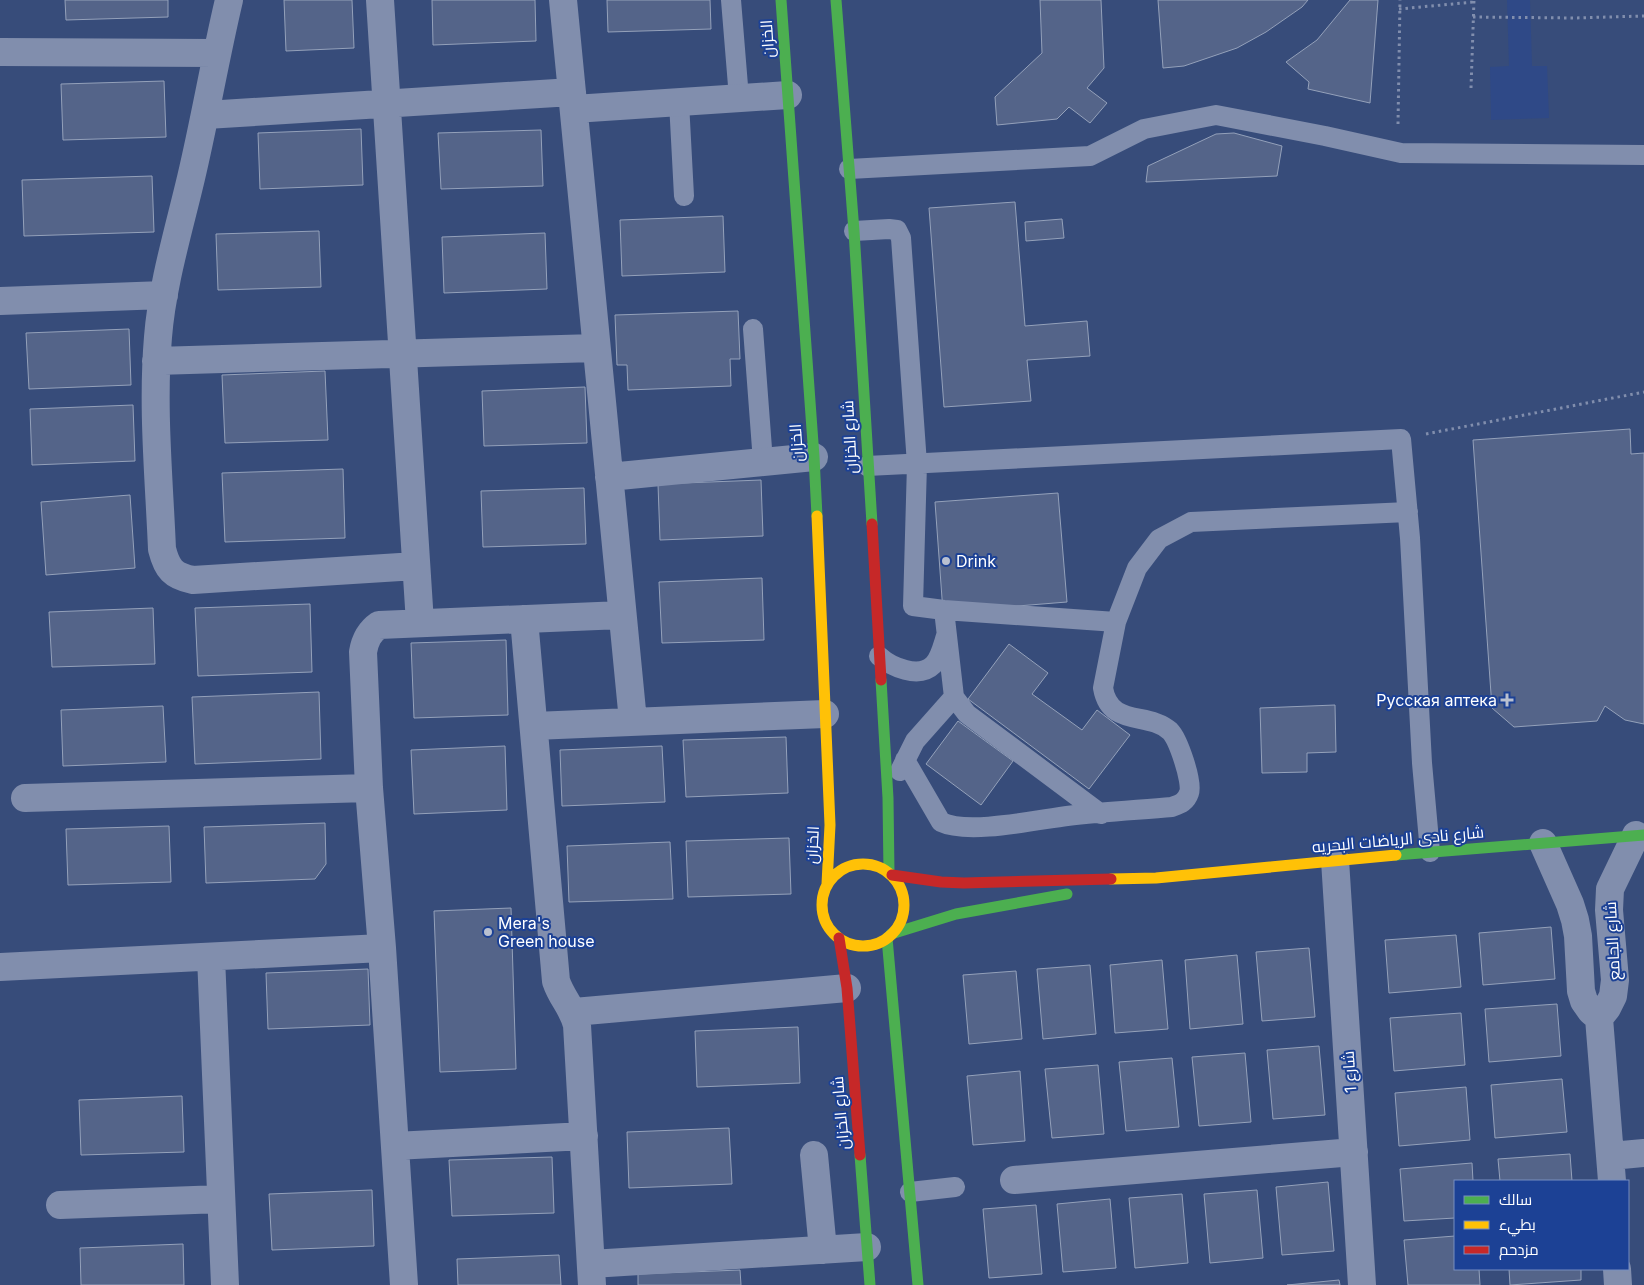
<svg xmlns="http://www.w3.org/2000/svg" width="1644" height="1285" viewBox="0 0 1644 1285" font-family="Inter,Cairo,sans-serif">
  <rect width="100%" height="100%" fill="#374c7a"/>
  <!-- water -->
  <path fill="#2f4987" d="M1507,0H1530L1532,66H1547L1549,118L1491,120L1490,67L1509,66Z"/>
  <!-- building -->
  <path fill="#546489" stroke="#94a1ba" d="M65,0H168V17L66,20Z
    M284,0H352L354,48L286,51Z
    M432,0H535L536,41L433,45Z
    M607,0H710L711,29L608,32Z
    M1040,0H1101L1104,68L1087,88L1107,103L1090,123L1069,107L1057,119L997,125L995,97L1042,53Z
    M1158,0H1308L1302,7L1266,32L1237,48L1184,66L1163,68Z
    M1350,0H1378L1370,103L1308,89L1309,82L1286,62L1317,40Z
    M164,81L166,137L63,140L61,84Z
    M361,129L363,185L260,189L258,133Z
    M541,130L543,186L441,189L438,133Z
    M1234,133L1282,146L1277,176L1146,182L1148,166L1216,134Z
    M152,176L154,232L24,236L22,180Z
    M1015,202L1025,326L1087,321L1090,356L1027,360L1031,401L944,407L929,208Z
    M723,216L725,272L622,276L620,220Z
    M1062,219L1064,238L1026,241L1025,222Z
    M319,231L321,287L218,290L216,234Z
    M545,233L547,289L444,293L442,237Z
    M738,311L740,359H730L731,386L628,390L627,365H617L615,315Z
    M129,329L131,385L29,389L26,333Z
    M325,371L328,440L225,443L222,375Z
    M585,387L587,443L484,446L482,391Z
    M133,405L135,461L32,465L30,409Z
    M1630,429L1631,454L1644,453V724L1625,720L1605,706L1597,721L1514,727L1492,708L1473,440Z
    M343,469L345,538L225,542L222,473Z
    M761,480L763,536L660,540L658,484Z
    M584,488L586,544L483,547L481,491Z
    M1058,493L1067,602L943,612L935,502Z
    M130,495L135,568L46,575L41,502Z
    M762,578L764,640L662,643L659,582Z
    M310,604L312,672L198,676L195,608Z
    M153,608L155,664L52,667L49,612Z
    M506,640L508,715L414,718L411,643Z
    M1009,644L1048,673L1032,694L1082,730L1097,710L1130,735L1089,789L968,699Z
    M319,692L321,759L195,764L192,697Z
    M1335,705L1336,752L1307,753V772L1262,773L1260,708Z
    M163,706L166,762L63,766L61,710Z
    M958,721L1013,761L981,805L926,764Z
    M786,737L788,793L686,797L683,740Z
    M505,746L507,810L414,814L411,750Z
    M662,746L665,802L562,806L560,750Z
    M325,823L326,864L315,879L206,883L204,827Z
    M169,826L171,882L68,885L66,829Z
    M789,838L791,894L688,897L686,841Z
    M670,842L673,899L569,902L567,846Z
    M511,908L516,1069L440,1072L434,911Z
    M1551,927L1555,979L1483,985L1479,933Z
    M1456,935L1461,987L1389,993L1385,940Z
    M1309,948L1315,1017L1262,1021L1256,952Z
    M1237,955L1243,1024L1190,1029L1185,960Z
    M1162,960L1168,1029L1115,1033L1110,965Z
    M1090,965L1096,1034L1043,1039L1037,969Z
    M368,969L370,1025L268,1029L266,973Z
    M1016,971L1022,1039L969,1044L963,975Z
    M1557,1004L1561,1056L1489,1062L1485,1009Z
    M1461,1013L1465,1065L1394,1071L1390,1018Z
    M798,1027L800,1083L697,1087L695,1031Z
    M1319,1046L1325,1115L1273,1119L1267,1050Z
    M1245,1053L1251,1122L1199,1126L1192,1057Z
    M1172,1058L1179,1127L1126,1131L1119,1062Z
    M1098,1065L1104,1134L1052,1138L1045,1069Z
    M1020,1071L1025,1141L973,1145L967,1076Z
    M1562,1079L1567,1132L1495,1138L1491,1085Z
    M1466,1087L1470,1140L1399,1146L1395,1093Z
    M182,1096L184,1152L81,1155L79,1100Z
    M729,1128L732,1184L629,1188L627,1132Z
    M1570,1154L1572,1181H1500L1498,1159Z
    M552,1157L554,1213L452,1216L449,1160Z
    M1472,1163L1473,1181H1455V1218L1404,1221L1400,1169Z
    M1328,1182L1334,1251L1282,1255L1276,1187Z
    M372,1190L374,1246L272,1250L269,1194Z
    M1257,1190L1263,1258L1210,1263L1204,1194Z
    M1182,1194L1188,1263L1135,1268L1129,1198Z
    M1110,1199L1116,1268L1063,1272L1057,1204Z
    M1036,1205L1042,1274L989,1278L983,1209Z
    M1455,1236V1269H1479L1480,1285H1408L1404,1240Z
    M183,1244L184,1285H81L80,1248Z
    M559,1255L561,1285H458L457,1259Z
    M1509,1269H1581V1280L1510,1285Z
    M740,1270L741,1285H638V1274Z
    M1339,1280L1340,1285H1287Z"/>
  <g fill="none" stroke-linecap="round" stroke-linejoin="round">
    <!-- path -->
    <path stroke="#818ead" stroke-width="3" stroke-dasharray="2.5 4" stroke-linecap="butt" d="M1399,9L1474,2
      M1473,17L1574,18L1644,16
      M1471,88L1474,0
      M1398,124L1400,0
      M1426,434L1644,392"/>
    <!-- lane -->
    <path stroke="#818ead" stroke-width="20" d="M731,0L739,98
      M679,102L684,196
      M849,169L1090,156L1144,129L1216,115L1325,136L1401,153L1644,155
      M854,231L889,229L897,230L901,238L917,464L913,606L944,610L1116,622
      M753,329L763,462
      M867,466L1401,439L1410,538L1422,763L1430,852
      M944,610L954,697L967,714L1101,814
      M879,656C891,667 919,679 933,665C940,659 943,645 946,636
      M905,760L941,822C968,835 1036,820 1067,816C1102,812 1137,810 1172,807C1180,804 1186,802 1189,793C1193,782 1178,739 1170,731C1148,711 1110,728 1103,688L1116,622L1137,568L1159,539L1191,522L1408,512
      M900,771L915,741L954,697
      M910,1192L955,1187"/>
    <!-- street -->
    <path stroke="#818ead" stroke-width="28" d="M229,0C215,59 205,119 191,178C179,229 162,285 158,337C152,407 159,478 162,549C167,569 173,576 193,580L416,566
      M380,0L420,623
      M563,0L633,721
      M0,52L216,53
      M574,109L788,95
      M206,115L572,92
      M0,301L164,295
      M156,361L596,348
      M609,477L814,457
      M524,619L556,981C562,999 572,1006 577,1025L592,1285
      M534,726L825,714
      M25,798L369,788
      M1543,843L1570,904L1575,920L1578,936L1581,991L1584,1001L1591,1011L1599,1018L1612,1181
      M1335,860L1362,1285
      M211,957L225,1285
      M0,967L382,948
      M574,1012L847,988
      M1599,1018L1607,1008L1613,996L1615,980L1609,910L1610,889L1636,835
      M395,1146L584,1136
      M814,1155L823,1250
      M1611,1156L1644,1153
      M1014,1180L1354,1152
      M60,1205L221,1199
      M591,1264L867,1247
      M1617,1269L1618,1285
      M404,1285L382,948L369,788L363,652C365,640 369,632 379,625L622,615"/>
    <!-- fast -->
    <path stroke="#4caf50" stroke-width="11" d="M781,0L814,457L817,516
      M836,0L854,231L872,524
      M881,680L888,798L889,873
      M1396,855L1644,835
      M891,934L956,914L1067,894
      M887,938L918,1285
      M860,1155L870,1285"/>
    <!-- slow -->
    <path stroke="#ffc107" stroke-width="11" d="M817,516L830,825L827,884
      M822 905a41 41 0 1 1 82 0a41 41 0 1 1-82 0Z
      M1111,879L1156,878L1396,855"/>
    <!-- jam -->
    <path stroke="#c62828" stroke-width="11" d="M872,524L881,680
      M892,875L941,882L964,883L1111,879
      M839,938L847,988L860,1155"/>
  </g>
  <!-- markers -->
  <g fill="#b9c0d0" stroke="#1c4195" stroke-width="2">
    <circle cx="946" cy="561" r="5"/>
    <path d="M1504.5 692.5h5v5h5v5h-5v5h-5v-5h-5v-5h5z"/>
    <circle cx="488" cy="932" r="5"/>
  </g>
  <g text-anchor="middle" dominant-baseline="central" stroke-width="4" stroke-linejoin="round" paint-order="stroke">
    <!-- street labels -->
    <g font-size="16" fill="#fff" stroke="#1c4195">
      <text transform="translate(767 39) rotate(-94)">الخزان</text>
      <text transform="translate(849 437) rotate(-93)">شارع الخزان</text>
      <text transform="translate(796 443) rotate(-94)">الخزان</text>
      <text transform="translate(1398 839) rotate(-5)">شارع نادى الرياضات البحريه</text>
      <text transform="translate(812 845) rotate(-87)">الخزان</text>
      <text transform="translate(1612 941) rotate(-93)">شارع الجامع</text>
      <text transform="translate(1349 1072) rotate(-94)">شارع 1</text>
      <text transform="translate(840 1113) rotate(-95)">شارع الخزان</text>
    </g>
    <!-- poi labels -->
    <g font-size="16" fill="#fff" stroke="#1c4195" text-anchor="start">
      <text x="956" y="561">Drink</text>
      <text x="1497" y="700" text-anchor="end">Русская аптека</text>
      <text x="498" y="923">Mera's<tspan x="498" dy="18">Green house</tspan></text>
    </g>
  </g>
  <!-- legend -->
  <rect x="1454" y="1180" width="175" height="90" fill="#1c4195" stroke="#778dbf"/>
  <rect x="1464" y="1196" width="25" height="8" fill="#4caf50" stroke="#778dbf"/>
  <text x="1499" y="1205" font-size="15" fill="#ffffff">سالك</text>
  <rect x="1464" y="1221" width="25" height="8" fill="#ffc107" stroke="#778dbf"/>
  <text x="1499" y="1230" font-size="15" fill="#ffffff">بطيء</text>
  <rect x="1464" y="1246" width="25" height="8" fill="#c62828" stroke="#778dbf"/>
  <text x="1499" y="1255" font-size="15" fill="#ffffff">مزدحم</text>
</svg>
